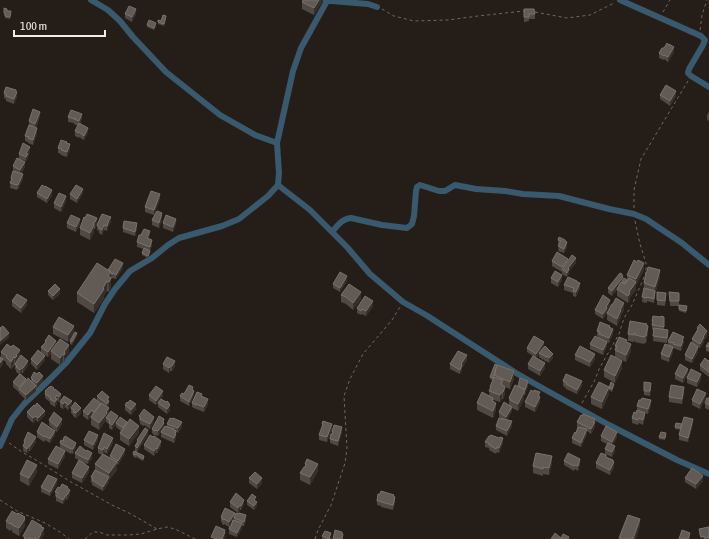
<svg xmlns="http://www.w3.org/2000/svg" width="709" height="539" viewBox="0 0 709 539" font-family="'Asap Condensed',sans-serif">
  <rect width="100%" height="100%" fill="#251e18"/>
  <g fill="none" stroke-linecap="round" stroke-linejoin="round">
    <!-- path -->
    <path stroke="#6e6762" stroke-width="1" stroke-dasharray="3 3" stroke-linecap="butt" d="M382,9L394,16L414,21L448,20L478,16L524,11
      M535,12L567,18L590,15L614,3
      M663,12L670,0
      M700,30L702,15L707,0
      M634,208V190L641,159L688,81
      M635,221L640,244L646,263V272
      M582,403L595,380L599,369L619,334L624,318L632,305L645,275
      M9,443L22,452L36,460L71,482L112,505L131,514L157,529
      M0,500L17,511L45,523L60,532L69,539
      M85,539L93,532H99L107,535H128L141,534L157,529L167,527L175,529L195,539
      M315,539L318,530L331,505L345,463L347,448L344,396L350,379L363,354L392,320L400,307"/>
    <!-- street -->
    <path stroke="#395a6e" stroke-width="6" d="M91,0L108,10L120,21L133,37L166,72L220,115L255,135L277,143
      M620,0L701,36L705,40L703,45L689,69L688,73L691,76L709,87
      M327,1H332L368,4L377,7
      M278,185L310,210L347,247L370,274L403,302L426,315L516,373L544,389L609,425L677,460L709,474
      M332,232C338,225 342,219 351,218L382,225L407,228L412,224L414,216L416,191L417,187L420,185L439,191H445L455,185L476,189L505,191L523,194L559,196L609,209L634,214L646,219L682,243L709,265
      M0,446L12,419L24,404L48,381L65,364L90,333L105,304L115,289L130,271L152,258L168,245L179,238L222,226L239,219L268,196L278,185L279,173L277,143L293,71L301,48L327,1L326,0"/>
  </g>
  <!-- wall -->
  <path fill="#4f4843" d="M302,0H323L314,15L302,9Z
    M4,8L11,14L10,19L5,18Z
    M524,9L535,14V19H529V21L524,22Z
    M125,14H136L132,22L125,18Z
    M166,18L164,26L158,24V22Z
    M147,25L156,26L154,30L147,27Z
    M664,48L674,52L668,62L664,59V60L659,58V53Z
    M16,92L17,97L14,104L6,101V99L4,98V93Z
    M660,95L676,96L670,106L660,99Z
    M709,112V121L707,120V115Z
    M40,116L36,128L37,133L33,145L28,143V142L25,141V136L29,125V121Z
    M68,117L82,118L80,124L88,132L84,140L79,137V138L75,136V131L78,126L74,124V123L68,122Z
    M67,143L70,149L67,157L61,155V154L58,153V148Z
    M30,152L28,156V158L26,161L20,159L25,167L21,174L23,179L18,189H17V190L10,188L11,178L13,171V166L19,158V154Z
    M37,193L52,195L47,203L37,197Z
    M83,193L77,203L70,199V194Z
    M160,198L154,215L145,212V207Z
    M66,201L61,212L54,208V203Z
    M111,217V222L109,225V224L107,231L104,230L102,235L99,233V231L97,230V225Z
    M85,218H97V225L95,229H94V232L90,240L80,235V228Z
    M162,218L159,228L152,225V220Z
    M67,223L80,224L76,232L67,228Z
    M163,223L176,224L173,232L163,228Z
    M123,228H137L135,236L123,232Z
    M141,235L150,236L148,238L152,245L148,258L142,255V253L144,249L137,247V242Z
    M558,240L565,241L567,247L564,253L558,251L559,245L558,244Z
    M552,261L568,262L576,263L569,271V273L567,277L562,274V272L552,266Z
    M123,268L116,279L113,278L112,279L111,278V287L109,292L107,291L104,295V298L94,313L77,302V293L108,270Z
    M644,270L636,285V290L630,297V300L628,303L617,296V290L612,296L608,293V288L622,276L623,280H627V275Z
    M660,277L655,294L654,303L647,301V303L642,302L644,283Z
    M551,278L562,280L558,287L551,283Z
    M347,281L340,292L333,288V284Z
    M577,282L580,288L576,297L573,296V293L564,290V285Z
    M48,291L60,294L53,300L48,295Z
    M657,292L666,298L665,306L657,305Z
    M669,292L679,293V306H670Z
    M341,295L361,299L353,310L346,304L341,302Z
    M12,301L27,305L21,313L12,306Z
    M610,305L607,310V312L624,310L621,315V317L617,326L607,320V313L603,319L595,314V310Z
    M373,306L366,316L362,314L361,315L357,313V308Z
    M687,308L686,313L679,311V309Z
    M652,321L664,322V329L668,335L667,343L653,341L654,330H652Z
    M647,325L648,333L646,343H645L644,344L635,342L634,340V342L628,341V334Z
    M53,327L74,333L68,342L53,334Z
    M610,327L613,334L609,343L607,342V346L603,355L590,349V344L599,338V337L597,336V331Z
    M697,328L707,336L704,340V342L700,348L698,347V352L692,363L685,360V355L692,343V339L697,331Z
    M77,336L72,345L70,344V341Z
    M45,341L56,344L69,352L65,357V360L64,362L63,361L60,365L51,359V353L48,357L42,353L45,360L37,370L31,364V359L41,352V347L45,343Z
    M668,341L684,342L681,351L673,348V347V352L669,362L661,359V354L668,345Z
    M627,342L631,351L626,362L615,357V346Z
    M709,342V352L706,351V346Z
    M544,347L543,349L553,358L549,363L547,361L546,362L543,359V360L539,357V354L536,358L527,352V348Z
    M1,352L20,357L28,365L23,373H22L21,374L26,380L31,382V378L43,381L37,388L36,387V391L26,400L19,393V392L13,387V382L19,374L16,372V370L15,369V365L11,369L6,364V362L3,360V364L0,368V357H1Z
    M575,355L595,359L590,367L575,360Z
    M467,360L462,368V370L460,374L450,369V364Z
    M709,360V377L700,370V365L708,361Z
    M163,364L175,366L172,371H170L169,373L163,369Z
    M495,364L514,379L510,389L503,386L505,394L503,399H502L500,402L493,400L496,410L493,418L477,410V403L489,396L490,387L493,380L490,379V377Z
    M528,364L545,368L540,376L528,369Z
    M622,368L615,383L604,377V370Z
    M675,374H688L683,383L675,379Z
    M687,378L701,379L697,387L687,383Z
    M563,381L582,386L577,394L566,389V388L563,386Z
    M518,386H528L525,395H524V399L518,411L512,408V411L507,420L512,426L507,436L496,430V426L501,418L499,417V412L509,405V398Z
    M614,386L612,392L609,390V394L602,409L591,404V397L609,387Z
    M651,387L650,396L644,395V391Z
    M54,389L61,398L59,402L57,400V404L55,407L50,404V402L45,398V391Z
    M193,390L194,395L189,406L180,401V396L184,394Z
    M534,392H540V402L535,412L525,407V402Z
    M684,392L682,404L669,402V397Z
    M149,395L163,396L161,399L169,405L170,410L167,414L158,407V403L161,399L156,405L149,400Z
    M64,396L72,405L68,410L65,407L63,409L60,407V402Z
    M97,396L109,402V406L108,407L109,414L118,420L127,423L139,433L129,446L120,440V433L121,431L116,427V424L112,430L109,428V424L106,422V420L99,430L91,425V417L92,416L88,420L83,416V411L97,401Z
    M202,396L208,404L204,412L196,409L192,407V403Z
    M706,398L700,409L692,405V400Z
    M709,398V410L705,408V403Z
    M125,405L136,409L131,415L125,410Z
    M651,405L648,414L645,413V417L643,425L639,423L638,425L632,423V418L637,410V406Z
    M71,408L81,413L76,418L73,416V415L71,413Z
    M27,412L45,415L38,422L36,420L33,423L27,417Z
    M139,416L154,422L150,429L144,425V426L140,424V422L139,420Z
    M164,419V428L167,427V424L182,427L178,433L176,432V439L174,443L161,437V432L162,431L158,436L156,435L155,436L152,433V429Z
    M595,419V427L591,434L587,431V434L581,447L572,443V438L576,433L578,427H577V422Z
    M49,420L62,424L57,432L49,425Z
    M322,424L332,429L327,442L319,440V435L322,428Z
    M693,424L688,442L679,440V435L681,430L675,429V427L681,428Z
    M39,426L55,435L50,443L45,440L44,442L37,437V432L39,428Z
    M332,432H342L338,446L330,443V439L332,434Z
    M148,435L137,452L144,459L143,461L136,457L135,458L133,456V454L135,451V446L137,443V440Z
    M601,436L617,437L613,445L615,451L612,457L605,454V449L607,444L601,441Z
    M666,436L665,440L659,439V437Z
    M63,439L76,447L73,454L71,453V454L60,448V443L63,441Z
    M84,440H98L93,450L84,445Z
    M24,441L36,442L30,451H29L27,453L23,451Z
    M485,442L503,443L499,453L497,452L496,454L489,450V448L485,447Z
    M113,443L107,454L104,452L103,454L110,458V456L125,453L118,465L117,464V470L109,480V482L103,491L92,485V483L91,482V477L95,470V464L102,455L98,453V448Z
    M144,445L161,446L157,453H156L154,456L144,449Z
    M86,451L92,458L88,464L86,463V464L75,458V453Z
    M65,456L58,469L48,464V459Z
    M606,457L613,462L614,467L610,475L596,468V463Z
    M564,461L580,464L578,471L575,469L574,471L564,465Z
    M552,463L549,475L543,474V476L533,473V466Z
    M305,464L318,471L310,485L300,480V473L305,467Z
    M37,472L29,486L20,481V474Z
    M89,472L82,483L72,478V473Z
    M249,478L262,483L257,489L249,483Z
    M685,478L703,481L696,489L685,482Z
    M57,484L50,496L41,492V487Z
    M60,488L68,489L70,494L67,500L66,499L63,504L56,501V497L55,496V492Z
    M394,496L395,501L393,510L381,507V506L377,505V501Z
    M247,501H256L257,506L254,510L247,505Z
    M230,502L244,504L241,510H240L238,513L230,507Z
    M17,514L25,517V526L19,536L12,532V530H11L10,531L6,528V521Z
    M235,515L246,520L244,526H242V528L237,537L229,534V529L231,526L232,522L229,527L224,524V525L222,524V522H221V517Z
    M709,527V539H701L699,534V529Z
    M322,536L331,538V539H322Z"/>
  <!-- shaded-wall -->
  <path fill="#37302a" d="M319,0H323L314,15V8Z
    M136,9V14L132,22V17Z
    M674,47V52L668,62V57Z
    M16,90V95L17,92V97L14,104V99Z
    M676,91V96L670,106V101Z
    M40,112V116L35,129V124Z
    M82,114V118L79,126V121Z
    M37,128V133L33,145V140Z
    M88,128V132L84,140V136Z
    M70,144V149L67,157V152Z
    M30,147V152L28,156V158L26,161V153Z
    M25,162V167L20,174V170Z
    M23,174V179L18,189V185Z
    M83,189V193L77,203V199Z
    M52,190V195L47,203V199Z
    M160,194V198L154,215V210Z
    M66,196V201L61,212V207Z
    M162,213V222L159,228V223Z
    M111,217V222L109,225V220Z
    M97,218V225L95,229V222Z
    M80,219V224L76,232V227Z
    M176,219V224L173,232V227Z
    M109,220V224L107,231V226Z
    M94,222V232L90,240V233Z
    M137,223V228L135,236V232Z
    M104,225V230L102,235V230Z
    M150,231V236L147,243V238Z
    M152,240V245L148,258V256L150,251V247Z
    M567,242V247L564,253V249Z
    M576,258V263L569,271V273L567,277V273L568,268Z
    M568,259V263L562,270V267Z
    M123,263V268L116,279V275Z
    M644,263V270L636,285V290L630,297V300L628,303V296L629,292L636,283V279Z
    M660,270V277L655,294V287Z
    M111,272V287L109,292L108,276Z
    M622,274L623,281H622V282L612,296V291Z
    M562,275V280L558,287V282Z
    M347,276V281L340,292V288Z
    M107,281V291L104,295V298L94,313V304L103,288Z
    M580,283V288L576,297V292Z
    M60,289V294L53,300V296Z
    M361,292V299L353,310V303Z
    M27,300V305L21,313V308Z
    M610,300V305L607,310V312L603,319V314L606,307Z
    M373,301V306L366,316V311Z
    M624,303V310L621,315V317L617,326V319L620,310Z
    M74,326V333L68,342V335Z
    M648,326V333L646,343V336Z
    M613,329V334L609,343V338Z
    M707,331V336L704,340V342L700,348V344L703,337Z
    M9,333V338L0,345V341Z
    M77,333V336L72,345V342Z
    M684,337L683,345L681,351V346Z
    M56,341V345L51,351V353L48,357V352Z
    M544,342V347L540,353H539V354L536,358V354Z
    M607,342V346L603,355V350Z
    M631,344V351L626,362V355Z
    M69,345V352L65,357V360L64,362V352Z
    M673,347V352L669,362V357Z
    M698,347V352L692,363V359Z
    M20,350V357L15,365V358L16,355Z
    M63,354V361L60,365V358Z
    M553,354V358L549,363V358Z
    M595,354V359L590,367V362Z
    M467,355V360L462,368V370L460,374V370L461,364Z
    M45,356V360L37,370V365Z
    M14,357V364L11,369V362Z
    M3,359V364L0,368V363Z
    M28,361V365L23,373V368Z
    M175,361V366L172,371V366Z
    M622,361V368L615,383V376Z
    M545,363V368L540,376V371Z
    M170,366V371L169,373V368Z
    M22,368V373L20,375V370Z
    M688,369V374L683,383V378Z
    M514,371V379L510,389V382Z
    M701,374V379L697,387V382Z
    M43,376V381L37,388V383Z
    M528,381V386L525,395V390Z
    M582,381V386L577,394V390Z
    M36,386V391L26,400V395Z
    M505,387V394L503,399V392Z
    M609,387V394L602,409V402Z
    M524,389V399L518,411V404Z
    M163,391V396L156,405V401Z
    M194,391V395L189,406V402Z
    M502,392V399L500,402V395Z
    M540,392V402L535,412V407L538,396Z
    M706,393V398L700,409V404Z
    M61,394V398L59,402V397Z
    M57,395V404L55,407V398Z
    M109,397V406L107,409V400Z
    M208,399V404L204,412V407Z
    M651,400V405L648,414V409Z
    M72,401V405L68,410V405Z
    M65,402V407L63,409V404Z
    M169,403L170,410L167,414V409Z
    M496,403V410L493,418V411Z
    M136,404V409L131,415V410Z
    M512,407V411L506,422V417Z
    M81,408V413L76,418V413Z
    M109,408V415L106,418V420L99,430V423Z
    M92,410V415L88,420V415Z
    M45,411V415L38,422V418Z
    M645,413V417L643,425V420Z
    M36,416V420L33,423V418Z
    M118,416V421L112,430V425Z
    M154,417V422L150,429V424Z
    M62,419V424L57,432V427Z
    M164,419V428L158,436V431Z
    M595,419V427L591,434V429Z
    M693,419V424L688,442V438Z
    M512,421V426L507,436V431Z
    M182,422V427L178,433V428Z
    M332,424V429L327,442V437Z
    M139,426V433L129,446V439Z
    M342,427V432L338,446V441Z
    M587,429V434L581,447V443Z
    M148,430V435L137,452V448Z
    M55,431V435L50,443V439Z
    M176,431V439L174,443V438Z
    M617,432V437L612,447V442Z
    M98,435V440L93,450V445Z
    M36,437V442L30,451V446Z
    M113,438V443L107,454V449Z
    M503,438V443L499,453V448Z
    M161,441V446L157,453V449Z
    M76,443V447L73,454V449Z
    M29,446V451L27,453V449Z
    M615,446V451L612,457V452Z
    M104,447V452L103,455V450Z
    M156,448V453L154,456V451Z
    M125,449V453L118,465V461Z
    M65,451V456L58,469V464Z
    M92,453V458L88,464V460Z
    M552,456V463L549,475V468Z
    M580,459V464L578,471V466Z
    M613,460L614,467L610,475V470Z
    M117,462V470L109,480V473Z
    M318,464V471L310,485V477Z
    M37,465V472L29,486V478Z
    M89,467V472L82,483V478Z
    M703,476V481L696,489V484Z
    M109,477V482L103,491V487Z
    M262,478V483L257,489V484Z
    M57,479V484L50,496V492Z
    M70,490V494L67,500V495Z
    M66,495V499L63,504V500Z
    M244,500V504L241,510V506Z
    M257,502V506L254,510V506Z
    M240,505V510L238,513V508Z
    M235,513V517L234,518V519L229,527V522Z
    M246,515V520L244,526V522Z
    M25,517V526L19,536V528Z
    M640,519V526L636,539H633Z
    M242,523V528L237,537V533Z
    M42,526V531L44,528V535L41,539H38Z
    M225,530V537L224,539H222Z
    M690,533V539H688Z
    M704,536V539H701V537Z"/>
  <!-- building -->
  <path fill="#615a55" stroke="#78716c" d="M304,0H319L314,8L302,2Z
    M129,6L136,9L132,17L125,14Z
    M4,8L7,9V11H11L10,17L5,16V13H4Z
    M524,9H534L535,14H529V17H524Z
    M163,15L166,16L164,24L158,22V20L161,21Z
    M149,20L156,23L154,28L147,25Z
    M667,43L669,45V44L674,47L668,57L664,55V56L659,53L662,48H664Z
    M666,85L676,91L670,101L660,95Z
    M6,87L16,90V92H17L14,99L6,96V94L4,93Z
    M33,109L40,112L35,124L29,121Z
    M71,110L82,114L79,121L74,119H75L68,117Z
    M79,123L88,128L84,136L79,132V133L75,131Z
    M29,125L37,128L33,140L28,138L29,137L25,136Z
    M61,140L67,142L66,143L70,144L67,152L61,150L62,149L58,148Z
    M23,143L30,147L26,153L28,154L26,157L19,154Z
    M17,158L25,162L20,170L13,166Z
    M13,171L23,174L18,185L17,184V185L10,183L12,179L11,178Z
    M42,185L45,187V186L52,190L47,199L37,193Z
    M76,185L83,189L77,199L70,194Z
    M151,191L160,194L154,210L145,207Z
    M59,193L66,196L61,207L54,203Z
    M157,211L162,213L159,223L152,220Z
    M87,214L97,218L95,222H94L93,224L94,225L90,233L80,228L84,217L85,218Z
    M102,214L111,217L109,220L107,226L104,225L102,230L99,228V227L97,225Z
    M71,215L80,219L76,227L67,223Z
    M166,215L176,219L173,227L163,223Z
    M124,221L137,223L135,232L123,228Z
    M144,229L150,231L147,238L152,240L150,247L137,242L139,235H141Z
    M559,237L565,240V241L567,242L564,249L558,246L561,241L558,240Z
    M144,248L150,251L148,256L142,253Z
    M557,252L568,259L562,267L552,261Z
    M572,255L576,258L568,268L569,269L567,273L562,269Z
    M115,259L123,263L116,275L113,273L112,274L111,273V272L108,270Z
    M634,260L637,262L638,260L644,263L636,279L627,275Z
    M97,263L111,272L108,276L111,278L109,282L107,281L103,288L104,289L94,304L77,293Z
    M648,267L660,270L655,287L644,283L646,272H647Z
    M555,271L562,275L558,282L551,278Z
    M340,272L347,276L340,288L333,284Z
    M620,273L622,274V275L623,277L612,291L608,288Z
    M568,277L577,281V282L580,283L576,292L573,291L574,288L564,285Z
    M624,278L627,280L625,283L622,281Z
    M629,278L636,282L629,292L630,293L628,296L617,289L621,282L625,284Z
    M55,284L60,289L53,296L48,291Z
    M349,284L361,292L353,303L346,297L341,295Z
    M644,288L655,291L654,299L647,297V298L642,297Z
    M657,292L666,293L665,301L657,300Z
    M669,292L679,293V301H670Z
    M17,294L27,300L21,308L12,301Z
    M603,295L610,300L606,307L607,308L603,314L595,310Z
    M365,296L373,301L366,311L362,309L361,311L357,308Z
    M616,298L624,303L620,310H621L617,319L607,313L612,304H613Z
    M679,305L687,306L686,311L679,309Z
    M653,316L661,317V316L664,317V327L652,325L653,321H652Z
    M59,317L74,326L68,335L53,327Z
    M630,321L647,324L646,325L648,326L646,336H645L644,337L635,335V333H634V335L628,334Z
    M600,322L610,326L609,327L613,329L609,338L599,334L600,332L597,331Z
    M700,324L707,331L703,337H704L700,344L692,339L698,329L697,328Z
    M3,326L9,333L0,341V330L1,329L0,328Z
    M654,328L668,330L667,338L653,336Z
    M75,332L77,333L72,342L70,341Z
    M673,332L684,337L682,340H683L681,346L673,344L674,343L671,342V343L668,341Z
    M49,335L56,341L48,352L41,347L46,342L45,341Z
    M534,336L544,342L536,354L527,348Z
    M595,336L607,342L603,350L590,344Z
    M619,337L627,340L626,342L631,344L626,355L615,350L617,346H615Z
    M60,339L69,345L64,352L65,353L64,355L63,354L60,358L51,351Z
    M691,342L698,347L692,359L685,355Z
    M709,342V347L706,346Z
    M7,344L11,347L13,345L20,350L16,355L17,356L15,358L14,357L11,362L6,357L7,356L1,352Z
    M665,344L673,347L669,357L661,354Z
    M545,346L553,354L549,358L547,356L546,357L543,355L539,353Z
    M580,346L595,354L590,362L575,355Z
    M38,350L45,356L37,365L31,359Z
    M458,351L467,355L461,364L462,365L460,370L450,364Z
    M21,355L28,361L23,368H22L20,370L16,367L17,366L15,364Z
    M611,355L622,361L615,376L604,370Z
    M533,356L545,363L540,371L528,364Z
    M0,357L3,359L0,363Z
    M167,357L175,361L172,366H170L169,368L163,364Z
    M705,358L708,361L709,360V372L700,365Z
    M495,364L497,365L493,378L490,377Z
    M680,364L688,369L683,378L675,374Z
    M497,365L514,371L510,382L494,375L496,372L495,371Z
    M691,369L701,374L697,382L687,378Z
    M34,372L37,374L39,372L43,376L37,383L32,380L33,379L31,378Z
    M20,374L26,379L19,387L13,382Z
    M566,374L582,381L577,390L566,384L567,383L563,381Z
    M494,377L503,380L501,384L505,387L503,392H502L500,395L489,391L491,387H490Z
    M28,378L36,386L26,395L19,389Z
    M520,378L528,381L525,390L518,386Z
    M599,382L609,387L602,402L591,397Z
    M611,382L614,384L612,389L609,388Z
    M644,382L651,383L650,391H644Z
    M189,385L193,387L192,389L194,391L189,402L180,396L182,393L184,394Z
    M515,385L524,389V392L518,404L510,400V398H509Z
    M671,385L684,387L682,399L669,397Z
    M51,386L54,388L53,389L55,390V389L61,394L59,397L57,395L55,398L57,399L55,402L50,399L51,398L45,394L46,392L45,391L49,387H50Z
    M156,386L163,391L156,401L149,395Z
    M697,389L706,393L700,404L692,400Z
    M531,390L534,392V390L540,392L538,396L540,397L535,407L525,402Z
    M102,391L109,397L107,400L109,401L107,404L97,396Z
    M197,392L202,394L201,396L208,399L204,407L196,404V405L192,403Z
    M482,392L493,398L492,401L496,403L493,411L477,403Z
    M64,396L72,401L68,405L65,402L63,404L60,402Z
    M94,398L101,404L94,412L92,410L88,415L83,411Z
    M642,398L651,400L648,409L637,406L639,400H641Z
    M707,398H709V405L705,403Z
    M161,399L166,402L167,401L169,403V404L170,405L167,409L158,403Z
    M130,400L136,404L131,410L125,405L127,402L128,403Z
    M75,402L81,408L76,413L73,412L74,410L71,408Z
    M504,402L512,407L506,417L499,412Z
    M37,403L45,411L38,418L36,416L33,418L27,412L34,405L35,406Z
    M101,403L109,408L106,412L107,413L99,423L91,417Z
    M144,409L154,417L150,424L140,419L141,418L139,416Z
    M637,410L645,413L643,420L639,418L638,420L632,418L634,412L636,413Z
    M111,411L118,416L112,425L109,423L110,420L106,418Z
    M54,412L62,419L57,427L49,420Z
    M583,414L595,419L593,422H595L591,429L577,422L581,415L582,416Z
    M159,416L164,419L163,422L164,423L158,431L156,430L155,431L152,429Z
    M120,417L127,422L123,428L116,423Z
    M684,417L693,419L688,438L679,435Z
    M170,418L172,419L173,418L182,422L178,428L167,424Z
    M499,418L512,421L507,431L496,426Z
    M130,419L139,426L129,439L120,433Z
    M323,421L332,424L327,437L319,435L323,424H322Z
    M42,422L55,431L50,439L45,436L44,437L37,432Z
    M676,423L682,424L681,428L675,427Z
    M334,425L342,427L338,441L330,439L331,434H332L333,432H332Z
    M165,426L174,429L173,430L176,431L175,434H176L174,438L161,432Z
    M606,426L617,432L612,442L601,436Z
    M578,427L587,429L581,443L572,438L575,432L576,433Z
    M145,428L148,430L137,448L135,446L138,441L137,440Z
    M89,431L98,435L93,445L84,440Z
    M28,432L36,437L30,446H29L27,449L23,446L25,442L24,441Z
    M661,432L666,433L665,438L659,437Z
    M104,433L113,438L107,449L104,447L103,450L98,448Z
    M150,435L153,437L154,436L161,441L157,449L156,448L154,451L144,445Z
    M491,435L499,438L500,437L503,438L499,448L497,447L496,449L489,445V443L485,442L489,436H490Z
    M65,436L76,443L73,449L71,448V449L60,443L61,440L63,441L64,440L63,439Z
    M608,443L615,446L612,452L605,449Z
    M116,444L125,449L118,461L110,456Z
    M56,446L65,451L58,464L48,459Z
    M80,446L86,451L87,450L92,453L88,460L86,458V459L75,453Z
    M134,451L144,456L143,459L136,454L135,455L133,454Z
    M536,453L552,456L549,468L543,467V469L533,466Z
    M568,453L580,459L578,466L575,465L574,466L564,461Z
    M601,453L606,455V457L613,460V462H614L610,470L596,463Z
    M103,454L117,462L109,473L95,464Z
    M307,459L318,464L310,477L300,473L304,467H305L306,465L305,464Z
    M27,460L37,465L29,478L20,474Z
    M79,460L89,467L82,478L72,473Z
    M692,468L703,476L696,484L685,478Z
    M95,470L109,477L103,487L92,480L93,478L91,477Z
    M255,472L262,478L257,484L249,478Z
    M48,475L57,479L50,492L41,487Z
    M62,484L68,487L67,488L70,490L67,495H66L63,500L56,496L58,493L55,492L58,487L60,488Z
    M381,491L394,495L393,496L395,497L393,505L381,502V501H377L378,494H380Z
    M236,493L244,500L241,506L240,505L238,508L230,502Z
    M252,494L256,497L254,500L257,502L254,506L247,501Z
    M225,508L235,513L229,522L224,519V520L222,519L223,518L221,517Z
    M12,511L17,514L18,513L25,517L24,518L25,519L19,528L12,525V523H11L10,524L6,521Z
    M236,513L238,514L239,513L246,515L244,522L234,518Z
    M628,515L640,519L633,539H621L619,538Z
    M32,520L42,526L41,527L44,528L40,534H41L38,539H31L30,538L29,539H25L24,538L25,537L23,536Z
    M233,520L242,523L237,533L229,529L230,526H231Z
    M216,526L225,530L224,532H225L222,539H216L211,537Z
    M709,527V537L704,538V536L701,537L699,529Z
    M335,530L342,532V533L343,534L342,539H333Z
    M682,530L690,533L688,539H679Z
    M325,531L331,533L329,539L322,536Z
    M555,533L561,538L563,534L569,537L568,539H551Z"/>
  <!-- scale -->
  <path d="M14 30v6h91v-6" fill="none" stroke="#f2edea" stroke-width="2"/>
  <text x="20" y="30" font-size="12" fill="#f2edea" stroke="#251e18" stroke-width="3" paint-order="stroke">100 m</text>
</svg>
